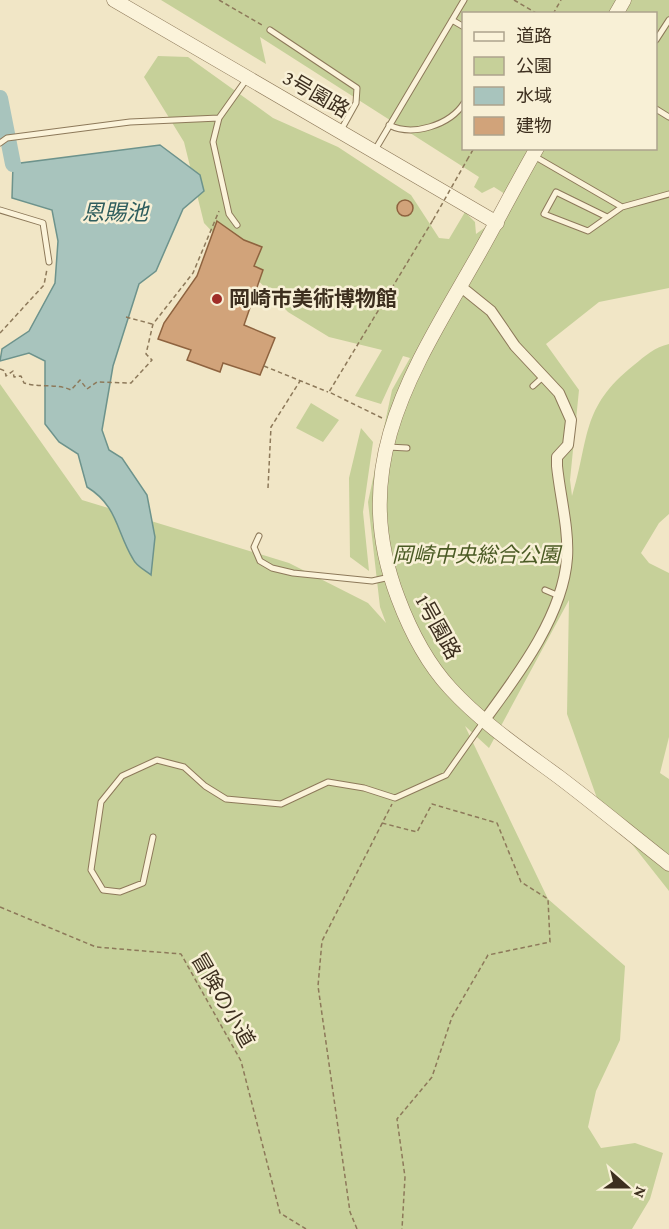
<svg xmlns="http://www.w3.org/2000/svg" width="669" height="1229" viewBox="0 0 669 1229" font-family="'Crimson Pro','Noto Sans JP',serif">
  <rect width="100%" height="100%" fill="#f1e6c6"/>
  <!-- green -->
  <path fill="#c6d099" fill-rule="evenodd" d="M161,0H669V288L599,302L546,344L579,390L570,480L572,496C590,438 580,408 634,365C645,356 655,347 669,344V514L659,523L641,553L649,563L669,573V737L660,773L669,779V891L598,801L567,714L569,600L489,748L465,726L548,899L625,966L620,1040L596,1091L588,1127L601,1148L635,1143L663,1153L650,1199L632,1229H0V384L82,500L289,563L368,603L386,623L380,607L368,502L392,390L410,358L403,356L381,404L355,396L382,350L329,337L288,312L204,223L184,142L144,77L158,56L188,57L273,118L338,147L411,195L439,238L449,239L465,212L475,222L476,234L487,226L505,194L494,187L482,193L474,187L479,177L260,37L266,64ZM464,14H656V148H464Z
    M311,403L339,420L323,442L296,428Z
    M361,428L373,442L363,512L369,571L350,557L349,478Z"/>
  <!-- water -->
  <path fill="#a8c4bd" stroke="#6d938c" stroke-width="1.5" d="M160,145L200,175L204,191L183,209L156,271L139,284L113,366L102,430L109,450L122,458L147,495L155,537L151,575C145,570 136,566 133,559C116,531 118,506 87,487L78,454L59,442L45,424V361L29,353L0,361L2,349L29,331L55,283L58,241L52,210L12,198L13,164Z"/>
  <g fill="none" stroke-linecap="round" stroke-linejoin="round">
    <!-- river -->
    <path stroke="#a8c4bd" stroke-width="16" d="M0,98L13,164"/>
  </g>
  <!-- building -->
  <path fill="#d1a37a" stroke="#8e633f" stroke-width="1.5" d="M397 208a8 8 0 1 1 16 0a8 8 0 1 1-16 0Z
    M217,221L244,240L262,247L254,266L263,270L244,325L275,338L260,375L223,363L220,372L187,360L191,350L158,339L164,323L197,276Z"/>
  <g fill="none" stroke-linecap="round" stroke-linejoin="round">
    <!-- service casing -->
    <g stroke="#8d795a" stroke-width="7">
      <path id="service" d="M452,20L464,27
        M270,30L357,88L356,103L341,130
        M656,40L669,20
        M656,109L669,117
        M389,125C413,137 450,125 464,103
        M0,143L7,138L130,122L219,118
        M375,150L464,0
        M534,156L622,207L669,194
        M0,210L43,223L49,262
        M607,217L556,192L544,214L588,231L622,207
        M237,225L229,214L213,142L219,118L246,80
        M533,386L544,376
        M388,447L407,448
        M259,536L254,547L260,561L272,568L293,573L372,581L390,577
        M551,547L566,546
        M545,590L559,596
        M153,837L143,883L120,892L103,890L91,870L101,802L122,776L157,760L184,767L205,786L226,799L281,804L328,782L364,788L395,798L446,775L484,721"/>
    </g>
    <!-- minor casing -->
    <g stroke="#8d795a" stroke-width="12">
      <path id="minor" d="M460,286L491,311L515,346L559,393L571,420L568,445L557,457V466C560,496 569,529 567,558C563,616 517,676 484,721"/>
    </g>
    <!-- tertiary casing -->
    <g stroke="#8d795a" stroke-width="15">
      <path id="tertiary" d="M114,0L497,223
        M616,14L624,0
        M537,148C515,186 495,226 473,264C410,374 348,467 398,598C410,630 427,663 450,688C482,723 521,749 559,777C596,805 632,835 669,864"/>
    </g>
    <!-- path -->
    <path stroke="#8d795a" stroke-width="1.5" stroke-dasharray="4.5 3" stroke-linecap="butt" d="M219,0L262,25
      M514,0L538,14
      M553,14L561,0
      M467,160L474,148
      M126,317L152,324
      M0,333L44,285L47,269
      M264,366L328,392
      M0,369L5,371L6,376L13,371L14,377L21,376L24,383C40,388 56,383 71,390L80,380L87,389L97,382L131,383L152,360L146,354L153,324L193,273L219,211
      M382,418L329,392L433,220
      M268,488L271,427L300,381
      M382,823L417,832L432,804L497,823L521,882L548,899L550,942L488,955L452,1017L432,1077L397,1119L405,1177L402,1229
      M0,907L96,947L181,954L241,1061L280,1213L306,1229
      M357,1229L350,1212L318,986L322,941L392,804"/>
    <!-- service -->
    <use href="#service" stroke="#fbf3da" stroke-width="5"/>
    <!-- minor -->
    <use href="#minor" stroke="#fbf3da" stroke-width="10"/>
    <!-- tertiary -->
    <use href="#tertiary" stroke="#fbf3da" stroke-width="14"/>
    <!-- path-bridge -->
    <path stroke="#8d795a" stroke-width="1.5" stroke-dasharray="4.5 3" stroke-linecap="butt" d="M433,220L467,160"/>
  </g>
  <!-- markers -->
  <circle fill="#a02d27" stroke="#f8f0d6" stroke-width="2" cx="217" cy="299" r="6"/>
  <g text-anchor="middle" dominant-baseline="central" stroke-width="5" stroke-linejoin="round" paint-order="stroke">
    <!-- street labels -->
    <g font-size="21" fill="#3d2f1f" stroke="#f8f0d6">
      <text transform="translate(316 94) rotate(30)">3号園路</text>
      <text transform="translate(438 627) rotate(61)">1号園路</text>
      <text transform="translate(223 1000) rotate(60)">冒険の小道</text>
    </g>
    <!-- poi labels -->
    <g font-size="21" font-weight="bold" fill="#3d2f1f" stroke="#f8f0d6" text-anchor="start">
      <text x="229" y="299">岡崎市美術博物館</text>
    </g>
    <!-- park labels -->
    <g font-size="21" font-style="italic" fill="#4a5a24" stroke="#f8f0d6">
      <text x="476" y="555">岡崎中央総合公園</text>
    </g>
    <!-- water labels -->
    <g font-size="22" font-style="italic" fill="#2e5d5d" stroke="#f8f0d6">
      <text x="115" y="212">恩賜池</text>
    </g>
  </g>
  <!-- legend -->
  <rect x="462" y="12" width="195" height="138" fill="#f8f0d6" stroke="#ada38d" stroke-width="1.5"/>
  <rect x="474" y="32" width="30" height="9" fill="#fbf3da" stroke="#ada38d" stroke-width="1.5"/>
  <text x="516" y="42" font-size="18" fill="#3d2f1f">道路</text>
  <rect x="474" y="57" width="30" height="18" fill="#c6d099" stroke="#ada38d" stroke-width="1.5"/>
  <text x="516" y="72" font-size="18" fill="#3d2f1f">公園</text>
  <rect x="474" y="87" width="30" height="18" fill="#a8c4bd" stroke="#ada38d" stroke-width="1.5"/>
  <text x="516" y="102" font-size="18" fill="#3d2f1f">水域</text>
  <rect x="474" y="117" width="30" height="18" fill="#d1a37a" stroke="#ada38d" stroke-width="1.5"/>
  <text x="516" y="132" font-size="18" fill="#3d2f1f">建物</text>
  <!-- north arrow -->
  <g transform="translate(627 1187) rotate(111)" stroke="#f8f0d6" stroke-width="4.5" paint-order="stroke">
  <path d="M0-4.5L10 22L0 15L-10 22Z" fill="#3d2f1f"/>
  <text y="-9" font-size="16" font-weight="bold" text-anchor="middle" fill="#3d2f1f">N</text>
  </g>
</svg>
